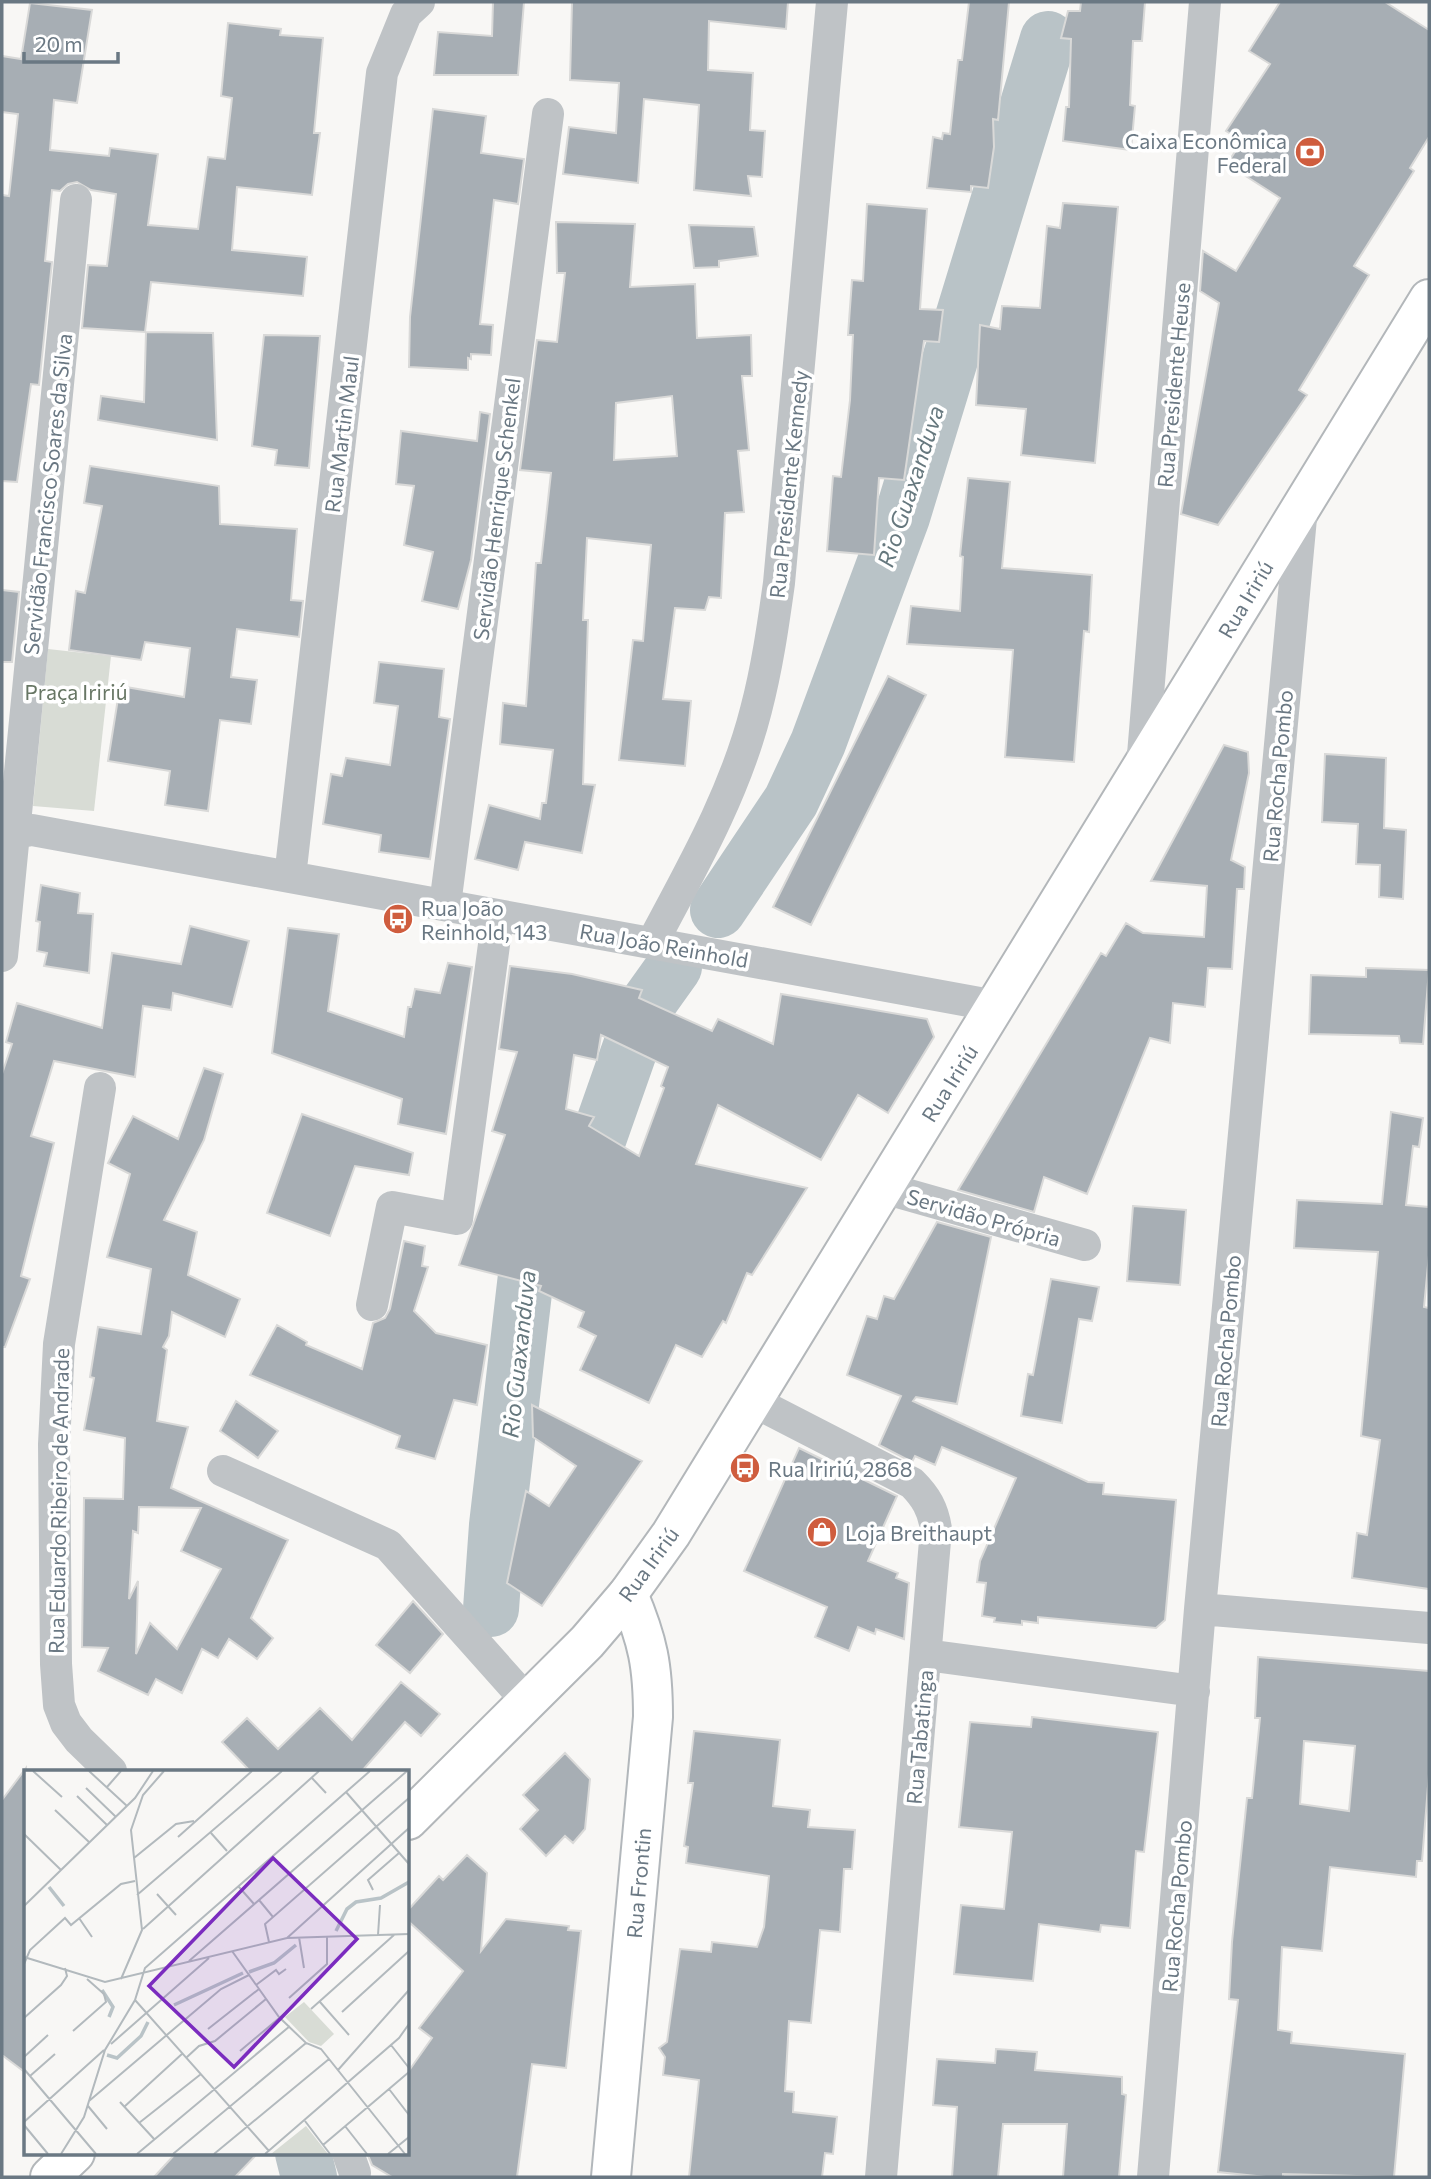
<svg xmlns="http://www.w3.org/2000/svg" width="1431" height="2179" viewBox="0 0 1431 2179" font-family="Commissioner,sans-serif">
  <rect width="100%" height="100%" fill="#f8f7f5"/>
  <!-- green -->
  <path fill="#d8dcd5" d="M48,649L111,656L94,811L33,806Z"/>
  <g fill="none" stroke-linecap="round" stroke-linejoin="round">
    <!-- river -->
    <path stroke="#b9c3c7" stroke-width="56" d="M718,910L791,801L818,743L902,517L1048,39
      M491,1609L497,1525L528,1258L599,1137L644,1009L674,967
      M303,2153L309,2177"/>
  </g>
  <!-- building -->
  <path fill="#a7aeb4" stroke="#d9d9d8" stroke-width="2" fill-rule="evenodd" d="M493,2H524L518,75H434L438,32L492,36Z
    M572,2H788L786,29L709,21L708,70L753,73L750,130L765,131L762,177L748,176L751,196L694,190L699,105L644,99L638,183L563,174L569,127L616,133L619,83L570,80Z
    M969,2H1009L998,120L993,119L994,147L988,188L971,186V192L927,188L933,137L942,139L943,133L950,134L958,60H962Z
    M1081,2H1145L1142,41H1133L1130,105L1135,106L1131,150L1063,141L1066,107H1069L1071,39L1061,38L1068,11H1080Z
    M1280,2H1385L1429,30V137L1410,168L1414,171L1354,266L1369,275L1299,390L1307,395L1218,525L1181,514L1219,303L1200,291L1203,251L1236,271L1280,198L1227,164L1242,141L1226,131L1270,64L1249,51Z
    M30,3L92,10L77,103L54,100L50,150L109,156L110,148L158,154L148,225L198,229L208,157L225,159L232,98L221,96L228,23L281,29L280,35L323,38L314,133H320L312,195L237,187L232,250L307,257L303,296L151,282L145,332L82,328L88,265L107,266L116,194L91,190L77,182L68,184L60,191L52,190L45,261L52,262L39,385L31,384L17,482L2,481V195L9,196L18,114L2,112V56L21,59Z
    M433,109L486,116L481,153L524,159L518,204L494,200L480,324L493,325L491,355L471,354V359L468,358V370L409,367L410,317Z
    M1063,203L1118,207L1095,463L1021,455L1026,409L976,405L980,325L1000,329L1002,306L1040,308L1047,226L1060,228Z
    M867,204L927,209L920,309L943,310L939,342L924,341L904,480L879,478L874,555L827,551L833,476L841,477L850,400L853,335H848L852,280L863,281Z
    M556,222L635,224L630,287L695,284L697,338L751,335L752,376H742L749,450L738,451L744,512L725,513L721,598L709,597L705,610L675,608L663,699L691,701L685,766L619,760L633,640L643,641L651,545L587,538L583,620H588L583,784L595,785L582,853L525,842L518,870L475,859L489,805L540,819L542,803H546L553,750L500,744L503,703L526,706L536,563H541L551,473L520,470L537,340L557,342L565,273H557ZM672,396L677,456L614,460L616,403Z
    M689,225L754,227L758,256L719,261V267L694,268Z
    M146,332L213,333L217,440L98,420L101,396L144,402Z
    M264,335L320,336L309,468L275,465L277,450L252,446Z
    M480,412L490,414L471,560L458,609L422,601L433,552L404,545L414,486L396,484L401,431L477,441Z
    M90,466L219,486L220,524L297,529L291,600L303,601L299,637L237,629L231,677L257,680L251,724L220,720L208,811L165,805L170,771L108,761L120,686L184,697L190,648L145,642L141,660L69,650L76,591L85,593L102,506L84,503Z
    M968,478L1010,482L1002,568L1092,575L1089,632L1084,631L1074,762L1005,757L1013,650L907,644L911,606L960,611L963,557L960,556Z
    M2,590L19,592L12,662H2Z
    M379,662L444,669L439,717L450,719L430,859L379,852L381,835L323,824L331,774L342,776L346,758L390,765L398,706L374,703Z
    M888,676L926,695L811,925L773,907Z
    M1224,745L1248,752L1249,773L1231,860L1245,867L1244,889H1237L1232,969L1208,968L1205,1007L1173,1003L1170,1043L1150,1038L1087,1194L1044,1177L1034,1212L958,1190L1101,953L1106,956L1126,923L1143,933L1204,937L1207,886L1151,881Z
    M1325,754L1386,758L1384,828L1406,830L1403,899L1379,897L1380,865L1356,864L1358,824L1322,822Z
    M41,885L80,893L78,913L93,914L89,973L44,966L47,953L37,951L40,922L36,921Z
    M190,926L249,941L232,1007L173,993L171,1010L143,1006L135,1077L54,1061L31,1136L54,1143L21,1276L30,1279L5,1347H2V1074L12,1044L6,1042L17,1003L102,1028L112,953L181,964Z
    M288,928L339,934L328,1011L404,1037L408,1007H411L415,989L440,993L448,963L472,967L446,1134L398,1124L402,1099L272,1053Z
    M510,966L572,974L642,990L639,998L712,1031L718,1019L773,1044L781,994L927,1019L934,1037L888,1113L858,1095L821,1160L718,1105L696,1164L807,1188L752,1275L747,1273L726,1323L723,1321L702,1357L676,1345L649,1403L580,1370L596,1336L578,1327L584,1312L539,1291L541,1286L459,1265L505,1135L492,1131L517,1052L499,1049ZM601,1035L668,1067L661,1086L664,1088L639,1156L589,1126L594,1117L566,1109L574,1055L597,1060Z
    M1366,968L1429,970L1423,1044L1400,1043L1399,1036L1309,1034L1311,975L1366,977Z
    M204,1068L223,1074L204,1140L164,1220L197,1232L188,1275L240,1299L225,1337L172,1312L169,1336L163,1347L167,1350L157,1421L188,1427L171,1488L288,1540L251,1618L273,1638L257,1659L229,1639L218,1658L202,1649L182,1693L156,1679L148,1695L98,1671L108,1648L82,1647L84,1498L123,1499L125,1438L84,1430L94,1378L90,1377L98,1327L141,1334L151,1269L107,1257L130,1174L108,1163L133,1116L178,1139ZM139,1507L201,1508L181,1551L221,1569L177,1649L150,1623L136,1654L138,1581L129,1599L133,1531L138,1533Z
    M1391,1112L1423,1118L1419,1147L1413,1146L1406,1205L1429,1207V1255L1424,1307L1429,1308V1589L1352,1578L1357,1533L1367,1535L1380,1440L1361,1436L1378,1252L1294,1248L1297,1200L1382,1204Z
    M302,1114L413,1153L409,1175L355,1166L330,1236L267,1213Z
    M1133,1206L1186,1210L1180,1285L1127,1281Z
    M937,1222L991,1237L957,1404L916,1397L913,1401L1088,1482L1104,1483L1103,1494L1176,1500L1165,1620L1156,1628L1038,1617V1623L1022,1621V1625L994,1622L995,1618L982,1616L986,1583L977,1582L980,1561L1016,1478L942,1447L935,1465L915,1456L912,1462L879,1445L901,1396L847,1375L867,1316L877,1319L884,1296L894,1299Z
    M404,1241L425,1246L422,1266L428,1267L414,1311L436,1333L487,1345L477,1405L454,1400L435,1459L396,1448L400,1436L250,1375L277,1325L307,1342L306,1345L362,1369L373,1323L385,1318L390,1309Z
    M1051,1279L1099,1287L1092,1321L1079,1319L1062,1423L1021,1416L1028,1374L1033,1375Z
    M236,1401L278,1431L258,1458L220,1431Z
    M532,1405L642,1461L542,1606L507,1583L526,1491L549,1506L576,1466L533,1437Z
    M799,1448L897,1496L868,1561L898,1573L896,1578L909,1583L904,1639L876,1629L875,1634L858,1627L849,1651L815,1637L827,1607L744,1571Z
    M413,1601L443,1634L410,1673L376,1645Z
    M1258,1657L1429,1671V1774L1422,1861H1417L1416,1877L1330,1867L1322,1951L1282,1947L1278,2030L1292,2032L1291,2043L1405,2054L1394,2177L1283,2174V2177H1266L1218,2172L1238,2000L1229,1999L1232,1942L1247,1798H1252L1260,1718H1255ZM1304,1741L1355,1746L1349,1811L1300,1804Z
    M401,1682L440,1714L421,1736L405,1722L362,1771H250L222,1742L247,1718L278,1749L320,1708L352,1740Z
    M1032,1717L1158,1732L1144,1852L1136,1851L1130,1928L1101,1925L1100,1932L1039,1924L1033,1981L954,1974L961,1905L1004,1909L1012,1832L959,1827L970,1722L1031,1727Z
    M694,1731L780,1740L773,1806L810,1810L808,1827L855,1830L852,1869H844L840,1932L820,1930L811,2023L789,2021L785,2091L794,2092L793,2112L837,2117L833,2154L825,2153L822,2177H689L699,2080L663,2075L665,2057L659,2048L667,2042L680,1949L711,1952L712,1942L757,1947L764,1927L769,1876L686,1863L688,1847L684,1846L693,1783H688Z
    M565,1753L590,1779L585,1829L573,1843L565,1836L546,1856L520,1829L538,1810L523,1795Z
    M26,1768V2073L2,2055V1800Z
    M467,1855L487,1873L481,1951L506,1919L569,1926L568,1930L581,1931L566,2068L532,2064L517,2177H392L372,2165L367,2153H408V2072L432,2038L419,2028L463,1971L408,1921V1910L439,1876L443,1880Z
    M996,2049L1037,2052L1035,2070L1122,2077V2094L1126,2095L1119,2177H1063L1067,2124H1003L998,2177H952L957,2107L933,2105L937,2059L995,2063Z
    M176,2153H258L235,2177H154Z"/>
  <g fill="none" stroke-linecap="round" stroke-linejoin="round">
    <!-- secondary casing -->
    <g stroke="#b2b7bb" stroke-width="42">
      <path id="secondary" d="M611,2177L653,1717C653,1666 648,1641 628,1594"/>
    </g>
    <!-- primary casing -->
    <g stroke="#b3b7ba" stroke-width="42">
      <path id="primary" d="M408,1820L587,1642L628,1594L671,1534L1429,299
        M50,2177L75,2153"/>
    </g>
    <!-- street -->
    <path stroke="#bfc3c6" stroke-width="32" d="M1142,767L1205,2
      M2,835L32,830L996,1006
      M290,877L382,73L406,14L419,2
      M445,905L548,114
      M652,943C692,868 735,793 756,710C767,668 773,626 779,583L832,2
      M2,956L76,200
      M100,1088L59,1344L54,1444L56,1664L59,1705L66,1723L79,1740L111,1771
      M884,1188L1085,1245
      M372,1305L392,1207L457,1219L498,915
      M753,1401L912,1483C926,1497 933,1509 936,1529L881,2177
      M223,1471L388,1545L527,1701
      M1200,1609L1429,1628
      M926,1655L1194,1691
      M348,2153L355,2173
      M1153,2177L1200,1609L1302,507"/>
    <!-- secondary -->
    <use href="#secondary" stroke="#fff" stroke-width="38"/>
    <!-- primary -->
    <use href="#primary" stroke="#fff" stroke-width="38"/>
  </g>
  <!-- icons -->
  <defs>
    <g id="bank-disc" transform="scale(1.575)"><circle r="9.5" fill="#cf5d3e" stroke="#fff"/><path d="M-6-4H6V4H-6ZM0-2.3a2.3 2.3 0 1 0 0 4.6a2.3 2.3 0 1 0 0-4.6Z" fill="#fff"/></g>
    <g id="bus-disc" transform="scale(1.575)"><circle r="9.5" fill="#cf5d3e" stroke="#fff"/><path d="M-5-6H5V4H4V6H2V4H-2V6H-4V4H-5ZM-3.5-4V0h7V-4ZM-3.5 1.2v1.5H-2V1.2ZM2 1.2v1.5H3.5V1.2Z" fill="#fff"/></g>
    <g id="shop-disc" transform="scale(1.575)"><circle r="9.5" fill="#cf5d3e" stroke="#fff"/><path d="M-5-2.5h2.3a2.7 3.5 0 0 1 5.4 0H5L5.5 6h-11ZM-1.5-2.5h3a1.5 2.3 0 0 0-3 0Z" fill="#fff"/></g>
  </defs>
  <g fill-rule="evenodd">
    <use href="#bank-disc" x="1310" y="152"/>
    <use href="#bus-disc" x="398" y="919"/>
    <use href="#bus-disc" x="745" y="1468"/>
    <use href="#shop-disc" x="822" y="1532"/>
  </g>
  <g text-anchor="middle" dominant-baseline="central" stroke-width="7" stroke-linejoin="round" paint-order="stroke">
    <!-- poi labels -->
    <g font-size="21" fill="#6a7883" stroke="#fff" text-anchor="start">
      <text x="1287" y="140" text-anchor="end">Caixa Econômica<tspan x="1287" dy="24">Federal</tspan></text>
      <text x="421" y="907">Rua João<tspan x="421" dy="24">Reinhold, 143</tspan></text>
      <text x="768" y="1468">Rua Iririú, 2868</text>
      <text x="845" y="1532">Loja Breithaupt</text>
    </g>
    <!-- street labels -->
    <g font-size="21" fill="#6a7883" stroke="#fff">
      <text transform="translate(1173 385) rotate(-85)">Rua Presidente Heuse</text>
      <text transform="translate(341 434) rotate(-83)">Rua Martin Maul</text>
      <text transform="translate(788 484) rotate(-84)">Rua Presidente Kennedy</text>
      <text transform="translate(47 494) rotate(-84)">Servidão Francisco Soares da Silva</text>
      <text transform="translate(496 509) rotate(-83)">Servidão Henrique Schenkel</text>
      <text transform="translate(1245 599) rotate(-59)">Rua Iririú</text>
      <text transform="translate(1277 776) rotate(-85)">Rua Rocha Pombo</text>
      <text transform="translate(664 945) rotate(10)">Rua João Reinhold</text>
      <text transform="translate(949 1083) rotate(-58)">Rua Iririú</text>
      <text transform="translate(984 1217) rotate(16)">Servidão Própria</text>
      <text transform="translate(1225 1341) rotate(-85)">Rua Rocha Pombo</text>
      <text transform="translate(58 1501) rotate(-89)">Rua Eduardo Ribeiro de Andrade</text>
      <text transform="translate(648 1564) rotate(-54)">Rua Iririú</text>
      <text transform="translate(919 1737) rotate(-85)">Rua Tabatinga</text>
      <text transform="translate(638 1883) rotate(-85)">Rua Frontin</text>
      <text transform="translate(1176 1906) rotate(-85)">Rua Rocha Pombo</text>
    </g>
    <!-- park labels -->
    <g font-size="21" fill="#677664" stroke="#fff">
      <text x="76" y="691">Praça Iririú</text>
    </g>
    <!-- water labels -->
    <g font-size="23" font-style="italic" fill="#66787e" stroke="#fff">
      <text transform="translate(910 486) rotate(-72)">Rio Guaxanduva</text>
      <text transform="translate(518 1354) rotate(-84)">Rio Guaxanduva</text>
    </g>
  </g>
  <!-- overview -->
  <g transform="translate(24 1770)">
    <rect width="385" height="385" fill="#f8f7f5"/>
    <path d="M282,356L304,384H247Z" fill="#d8dcd5"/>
    <path d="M280,232L310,264L297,276L285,272L261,247Z" fill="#d8dcd5"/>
    <path fill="none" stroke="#b9c3c7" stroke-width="3.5" d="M25,117L40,136M312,161L323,139L332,132L357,128L385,112M225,202L250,193L272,175M78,220L89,237L85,247M150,235L219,203M83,285L93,288L117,266L124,252"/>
    <path fill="none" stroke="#b2b9bd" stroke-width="2" d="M9,1L38,27M65,1L103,36M287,7L302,23M83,17L97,1M62,18L92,47M322,22L385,94M53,26L83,55M31,40L65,72M187,63L203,81M0,64L37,100M154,67L228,1M110,88L152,54L170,51M215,117L230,134M349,120L344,110L375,83M133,124L152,145M113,125L258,1M235,130L249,147M0,136L111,28L129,1M55,148L68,167M119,159L295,1M354,165L356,135M275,167L280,198M263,168L385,58M245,172L241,154L385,28M208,181L255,247L282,273L297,279L381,384M0,187L81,212L263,168L385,164M165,191L383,1M0,194L6,180L41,148L47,155L97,114L111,111M97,209L118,160L107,60L119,25L140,1M232,215L252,200L255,204L262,199M265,228L303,194V167M111,230L245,381M296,232L325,265M287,239L370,165M318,242L385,181M0,248L37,215L43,206L41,198M184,259L235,219M49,261L82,232L80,224L63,209M87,274L185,188M367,275L385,298M216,281L266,239M0,287L24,265M163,287L175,276L191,271L242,229M0,299L72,384M314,300L385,220M6,306L31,284M365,319L385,345M65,331L197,219L225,205M96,332L131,370M64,336L83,359M100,337L159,283M281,351L306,384M0,352L80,280M115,353L177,304M0,355L24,384M321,356L343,384M299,375L385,302M37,384L60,347L81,280L111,230L121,198L346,1M113,384L266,256M149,384L282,273M190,384L305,289M241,384L375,268L385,254M364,384L385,367"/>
    <path fill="#7b2cbf" fill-opacity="0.15" stroke="#7b2cbf" stroke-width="3.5" d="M249,88L333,169L210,297L125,216Z"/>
    <rect width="385" height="385" fill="none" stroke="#6a7883" stroke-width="3.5"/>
  </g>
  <!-- border -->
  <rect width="1431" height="2179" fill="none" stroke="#6a7883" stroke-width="7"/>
  <!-- scale -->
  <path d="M24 52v10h94v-10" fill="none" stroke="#6a7883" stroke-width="3.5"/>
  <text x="35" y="52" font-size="21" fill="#6a7883" stroke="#ffffff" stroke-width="5" paint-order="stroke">20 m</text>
</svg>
